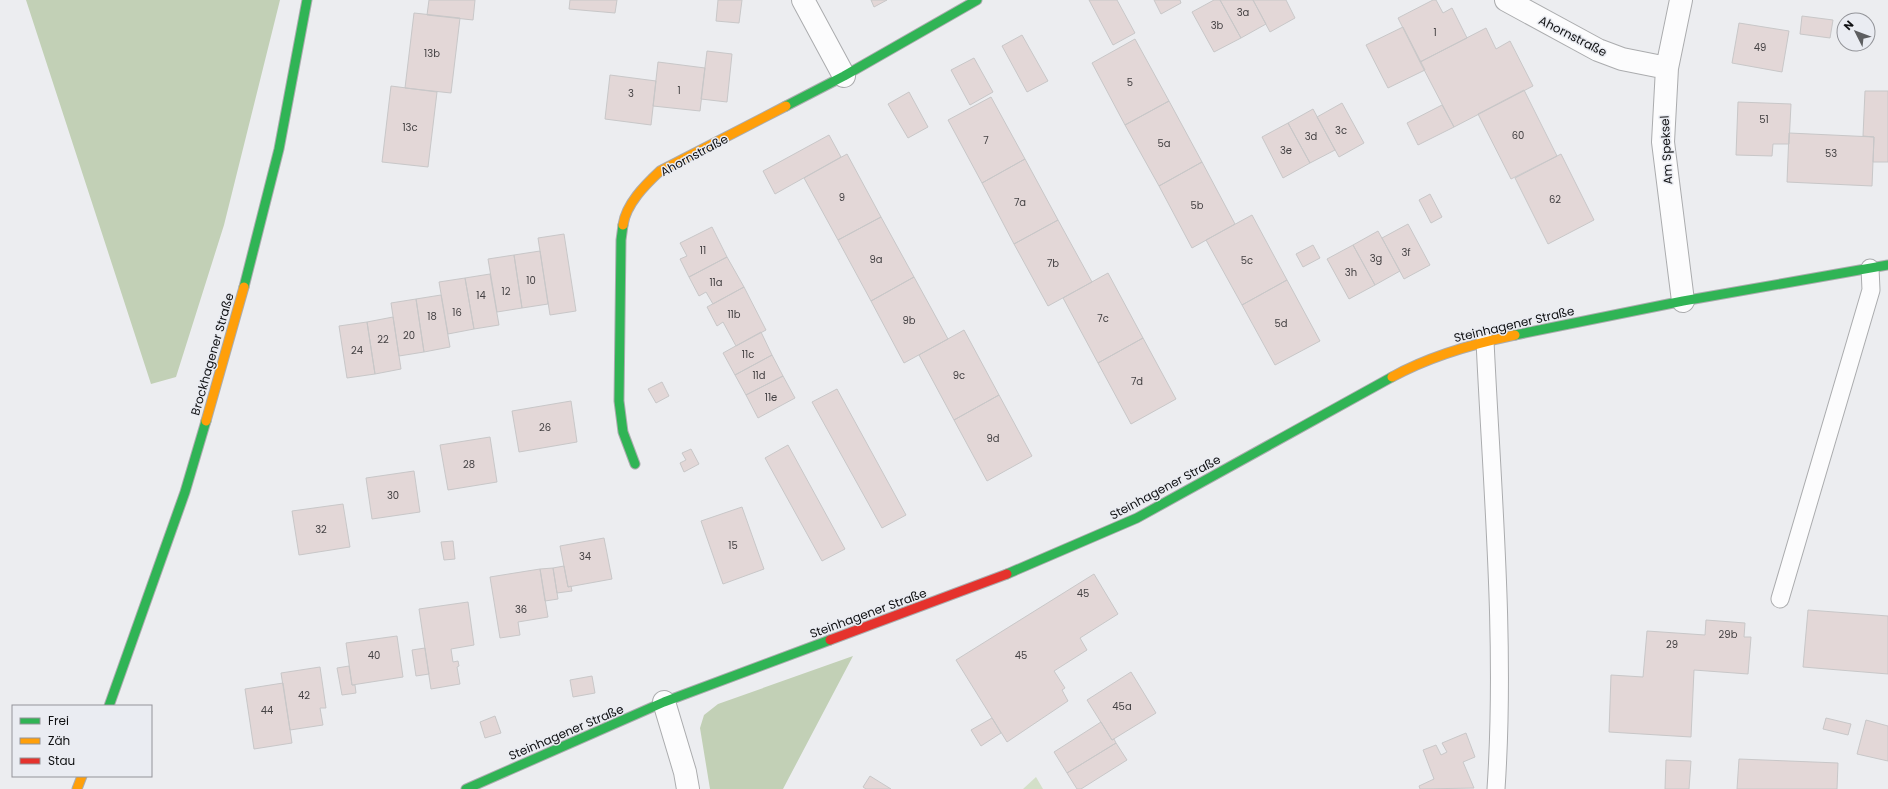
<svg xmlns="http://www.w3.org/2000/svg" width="1888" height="789" viewBox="0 0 1888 789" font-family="Poppins,sans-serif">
  <rect width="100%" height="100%" fill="#ecedf0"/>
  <!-- green -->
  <path fill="#d3dfc8" d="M1036,777L1043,789H1023Z"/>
  <!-- forest -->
  <path fill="#c2d0b6" d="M26,0H280L224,225L176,377L151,384Z
    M853,656L783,789H710L700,728L704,715L718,704Z"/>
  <!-- building -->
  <path fill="#e3d7d7" stroke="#c8c7c8" d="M429,0H475L473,20L427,15Z
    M570,0H617L615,13L569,9Z
    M718,0H742L739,23L716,21Z
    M871,0H887L874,7Z
    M1089,0H1117L1135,33L1113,45Z
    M1154,0H1180L1181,3L1161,14Z
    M1214,0H1220L1241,38L1214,52L1192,12Z
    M1220,0H1253L1266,24L1241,38Z
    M1253,0H1286L1295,18L1270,32Z
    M1433,0H1436L1443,13L1452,8L1467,38L1420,62L1398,18Z
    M414,13L460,18L451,93L405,88Z
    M1802,16L1833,20L1830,38L1800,34Z
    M1739,23L1789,31L1782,72L1732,63Z
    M1403,27L1425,70L1388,88L1366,45Z
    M1486,28L1496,49L1510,41L1533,86L1454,127L1420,62Z
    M1022,35L1048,81L1027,92L1002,46Z
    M1135,39L1169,101L1125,125L1092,63Z
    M707,51L732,54L727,102L701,99Z
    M974,58L993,92L970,105L951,70Z
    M658,62L705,68L700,111L653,106Z
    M610,75L656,81L651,125L605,119Z
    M391,86L437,92L428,167L382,162Z
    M1524,90L1557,156L1511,179L1478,114Z
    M1865,91H1888V162H1873L1874,137L1863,136Z
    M909,92L928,127L908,138L888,104Z
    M991,97L1025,159L982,183L948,120Z
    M1169,101L1202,162L1159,186L1125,125Z
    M1738,102L1791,104L1789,144H1773L1772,156L1736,155Z
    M1342,103L1364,143L1339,157L1317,117Z
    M1442,105L1454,127L1418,145L1407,123Z
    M1313,109L1335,150L1310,163L1288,123Z
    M1288,123L1310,163L1283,178L1262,137Z
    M1789,133L1874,137L1872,186L1787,182Z
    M829,135L841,157L775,194L763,171Z
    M847,154L881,217L838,240L804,178Z
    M1561,154L1594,220L1548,244L1515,178Z
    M1025,159L1058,220L1014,244L982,183Z
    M1202,162L1235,224L1192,248L1159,186Z
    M1430,194L1442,217L1431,223L1419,200Z
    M1252,215L1287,280L1242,305L1206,240Z
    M881,217L914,277L871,301L838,240Z
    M1058,220L1092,282L1048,306L1014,244Z
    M1408,224L1430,265L1404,279L1382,238Z
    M712,227L727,257L689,277L680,259L687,256L680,243Z
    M1378,231L1400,271L1375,285L1353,245Z
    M564,234L576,311L550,315L538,238Z
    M1313,245L1320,258L1303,267L1296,254Z
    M1353,245L1375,285L1349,299L1327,259Z
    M540,251L548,304L522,308L514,255Z
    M514,255L522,308L497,312L488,259Z
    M727,257L744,287L713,304L706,292L699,296L689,277Z
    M1108,273L1143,338L1098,363L1063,298Z
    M490,274L499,325L474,329L465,278Z
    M914,277L948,339L904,363L871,301Z
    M465,278L474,329L448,334L439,282Z
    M1287,280L1320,341L1275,365L1242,305Z
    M744,287L766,330L736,346L723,322L717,326L707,307Z
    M441,295L450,347L424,352L416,299Z
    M416,299L424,352L399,356L391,303Z
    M393,317L401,369L375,374L367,322Z
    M367,322L375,374L347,378L339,326Z
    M964,330L999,395L954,420L919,355Z
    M761,332L772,355L735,375L723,353Z
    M1143,338L1176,399L1131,424L1098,363Z
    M772,355L783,376L746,395L735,375Z
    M783,376L795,398L758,418L746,395Z
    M662,382L669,396L656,403L648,389Z
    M837,389L906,515L882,528L812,402Z
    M999,395L1032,456L987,481L954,420Z
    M571,401L577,442L519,452L512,411Z
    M490,437L497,482L448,490L440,445Z
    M788,445L845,549L822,561L765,458Z
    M691,449L699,464L684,472L680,463L686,460L682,453Z
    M414,471L420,512L372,519L366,478Z
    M343,504L350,547L299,555L292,511Z
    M742,507L764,569L723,584L701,521Z
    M604,538L612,579L568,587L560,546Z
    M453,541L455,559L444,560L441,542Z
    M564,566L568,587L571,586L572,591L557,593L553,568Z
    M553,568L558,599L545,601L540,569Z
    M540,569L548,617L518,622L520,635L500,638L490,577Z
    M1094,574L1118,614L1080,638L1087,650L1054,671L1065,688L1062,690L1068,701L1007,742L956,660Z
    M468,602L474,645L451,649L453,662L458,661L459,666L457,667L460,684L431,689L419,609Z
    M1808,610L1888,616V674L1803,667Z
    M1706,620L1745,623L1744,637H1751L1748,674L1694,670L1691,737L1609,732L1611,675L1643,677L1647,631L1705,635Z
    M397,636L403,677L352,685L346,643Z
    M425,648L429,674L416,676L412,650Z
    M349,666L352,685H355L356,693L342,695L337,668Z
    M320,667L326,708H320L323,725L290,730L281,673Z
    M1131,672L1156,713L1112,740L1087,700Z
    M592,676L595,693L573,697L570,680Z
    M283,683L292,743L254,749L245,689Z
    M495,716L501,733L485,738L480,722Z
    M992,718L1001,733L981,746L971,730Z
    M1826,718L1851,724L1848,735L1823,729Z
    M1866,720L1888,726V761L1857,754Z
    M1101,722L1112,740L1114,739L1116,743L1067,773L1054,752Z
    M1466,733L1475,757L1463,762L1474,788L1420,789L1419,786L1434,779L1423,750L1436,745L1441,755L1447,752L1442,743Z
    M1116,743L1127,760L1081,789H1077L1067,773Z
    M1739,759L1838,763L1837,789H1737Z
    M1666,760L1691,761L1689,789H1665Z
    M870,776L891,789H866L863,787Z"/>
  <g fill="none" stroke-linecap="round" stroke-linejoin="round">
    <!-- lane casing -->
    <g stroke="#abacae" stroke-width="19">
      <path id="lane" d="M1485,341C1492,489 1506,641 1496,789
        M1780,599L1871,290L1870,268"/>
    </g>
    <!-- street casing -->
    <g stroke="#abacae" stroke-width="24">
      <path id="street" d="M803,0L844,76
        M1506,0L1598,50L1622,59L1667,68
        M1681,0L1667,68L1663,142L1683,301
        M664,702L685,772L688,789"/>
    </g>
    <!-- fast casing -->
    <g stroke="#abacae" stroke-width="11">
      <path id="fast" d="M786,106L844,76L977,0
        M623,225L621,240L619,401L623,432L635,464
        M244,287L279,149L307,0
        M1515,335L1683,301L1888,265
        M1007,574L1137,518L1392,377
        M109,706L185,492L206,421
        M466,789L664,702L830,640"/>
    </g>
    <!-- slow casing -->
    <g stroke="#abacae" stroke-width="11">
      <path id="slow" d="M623,225C626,204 645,185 660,171L786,106
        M1392,377C1430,356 1472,344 1515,335
        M206,421L244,287
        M77,789L82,776"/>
    </g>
    <!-- jam casing -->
    <g stroke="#abacae" stroke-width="11">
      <path id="jam" d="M830,640L1007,574"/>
    </g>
    <!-- lane -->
    <use href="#lane" stroke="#fcfcfd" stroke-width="17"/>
    <!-- street -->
    <use href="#street" stroke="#fcfcfd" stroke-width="22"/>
    <!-- fast -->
    <use href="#fast" stroke="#30b455" stroke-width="9"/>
    <!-- slow -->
    <use href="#slow" stroke="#ff9f0a" stroke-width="9"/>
    <!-- jam -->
    <use href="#jam" stroke="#e5322d" stroke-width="9"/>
  </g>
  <g text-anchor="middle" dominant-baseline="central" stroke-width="3" stroke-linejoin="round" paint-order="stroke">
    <!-- number labels -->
    <g font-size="10" fill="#454244">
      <text x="1243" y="12">3a</text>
      <text x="1217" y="25">3b</text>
      <text x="1435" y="32">1</text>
      <text x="1760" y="47">49</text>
      <text x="432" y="53">13b</text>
      <text x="1130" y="82">5</text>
      <text x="679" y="90">1</text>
      <text x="631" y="93">3</text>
      <text x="1764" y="119">51</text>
      <text x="410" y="127">13c</text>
      <text x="1341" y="130">3c</text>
      <text x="1518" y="135">60</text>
      <text x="1311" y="136">3d</text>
      <text x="986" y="140">7</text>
      <text x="1164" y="143">5a</text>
      <text x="1286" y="150">3e</text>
      <text x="1831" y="153">53</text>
      <text x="842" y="197">9</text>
      <text x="1555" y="199">62</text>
      <text x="1020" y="202">7a</text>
      <text x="1197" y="205">5b</text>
      <text x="703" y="250">11</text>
      <text x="1406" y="252">3f</text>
      <text x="1376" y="258">3g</text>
      <text x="876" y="259">9a</text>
      <text x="1247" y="260">5c</text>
      <text x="1053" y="263">7b</text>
      <text x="1351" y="272">3h</text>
      <text x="531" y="280">10</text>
      <text x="716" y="282">11a</text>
      <text x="506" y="291">12</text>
      <text x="481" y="295">14</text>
      <text x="457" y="312">16</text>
      <text x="734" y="314">11b</text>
      <text x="432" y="316">18</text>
      <text x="1103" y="318">7c</text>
      <text x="909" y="320">9b</text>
      <text x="1281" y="323">5d</text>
      <text x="409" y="335">20</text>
      <text x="383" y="339">22</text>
      <text x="357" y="350">24</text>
      <text x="748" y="354">11c</text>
      <text x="759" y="375">11d</text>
      <text x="959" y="375">9c</text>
      <text x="1137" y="381">7d</text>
      <text x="771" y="397">11e</text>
      <text x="545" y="427">26</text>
      <text x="993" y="438">9d</text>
      <text x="469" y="464">28</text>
      <text x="393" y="495">30</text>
      <text x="321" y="529">32</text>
      <text x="733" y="545">15</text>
      <text x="585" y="556">34</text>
      <text x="1083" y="593">45</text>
      <text x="521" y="609">36</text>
      <text x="1728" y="634">29b</text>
      <text x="1672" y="644">29</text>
      <text x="374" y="655">40</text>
      <text x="1021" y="655">45</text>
      <text x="304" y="695">42</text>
      <text x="1122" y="706">45a</text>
      <text x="267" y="710">44</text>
    </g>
    <!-- street labels -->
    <g font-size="12" fill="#101113" stroke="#eaecf2">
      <text transform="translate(1573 36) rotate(27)">Ahornstraße</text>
      <text transform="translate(1666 150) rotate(-93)">Am Speksel</text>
      <text transform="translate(694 155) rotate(-28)">Ahornstraße</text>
      <text transform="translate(1514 324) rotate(-13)">Steinhagener Straße</text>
      <text transform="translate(212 354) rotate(-74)">Brockhagener Straße</text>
      <text transform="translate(1165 487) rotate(-28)">Steinhagener Straße</text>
      <text transform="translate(868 613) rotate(-20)">Steinhagener Straße</text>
      <text transform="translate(566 732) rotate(-23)">Steinhagener Straße</text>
    </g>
  </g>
  <!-- legend -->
  <rect x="12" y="705" width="140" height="72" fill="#eaecf2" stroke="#939499"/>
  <rect x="20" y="718" width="20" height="6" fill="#30b455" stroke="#939499"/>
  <text x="48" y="725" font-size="12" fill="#101113">Frei</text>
  <rect x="20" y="738" width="20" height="6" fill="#ff9f0a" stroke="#939499"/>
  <text x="48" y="745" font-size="12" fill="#101113">Zäh</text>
  <rect x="20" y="758" width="20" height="6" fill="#e5322d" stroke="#939499"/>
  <text x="48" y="765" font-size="12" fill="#101113">Stau</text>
  <!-- north arrow -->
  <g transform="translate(1856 32) rotate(312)"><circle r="19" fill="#eaecf2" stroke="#939499"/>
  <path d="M0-3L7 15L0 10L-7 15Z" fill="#5d5e60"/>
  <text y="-6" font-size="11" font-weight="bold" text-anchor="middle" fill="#101113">N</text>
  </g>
</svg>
